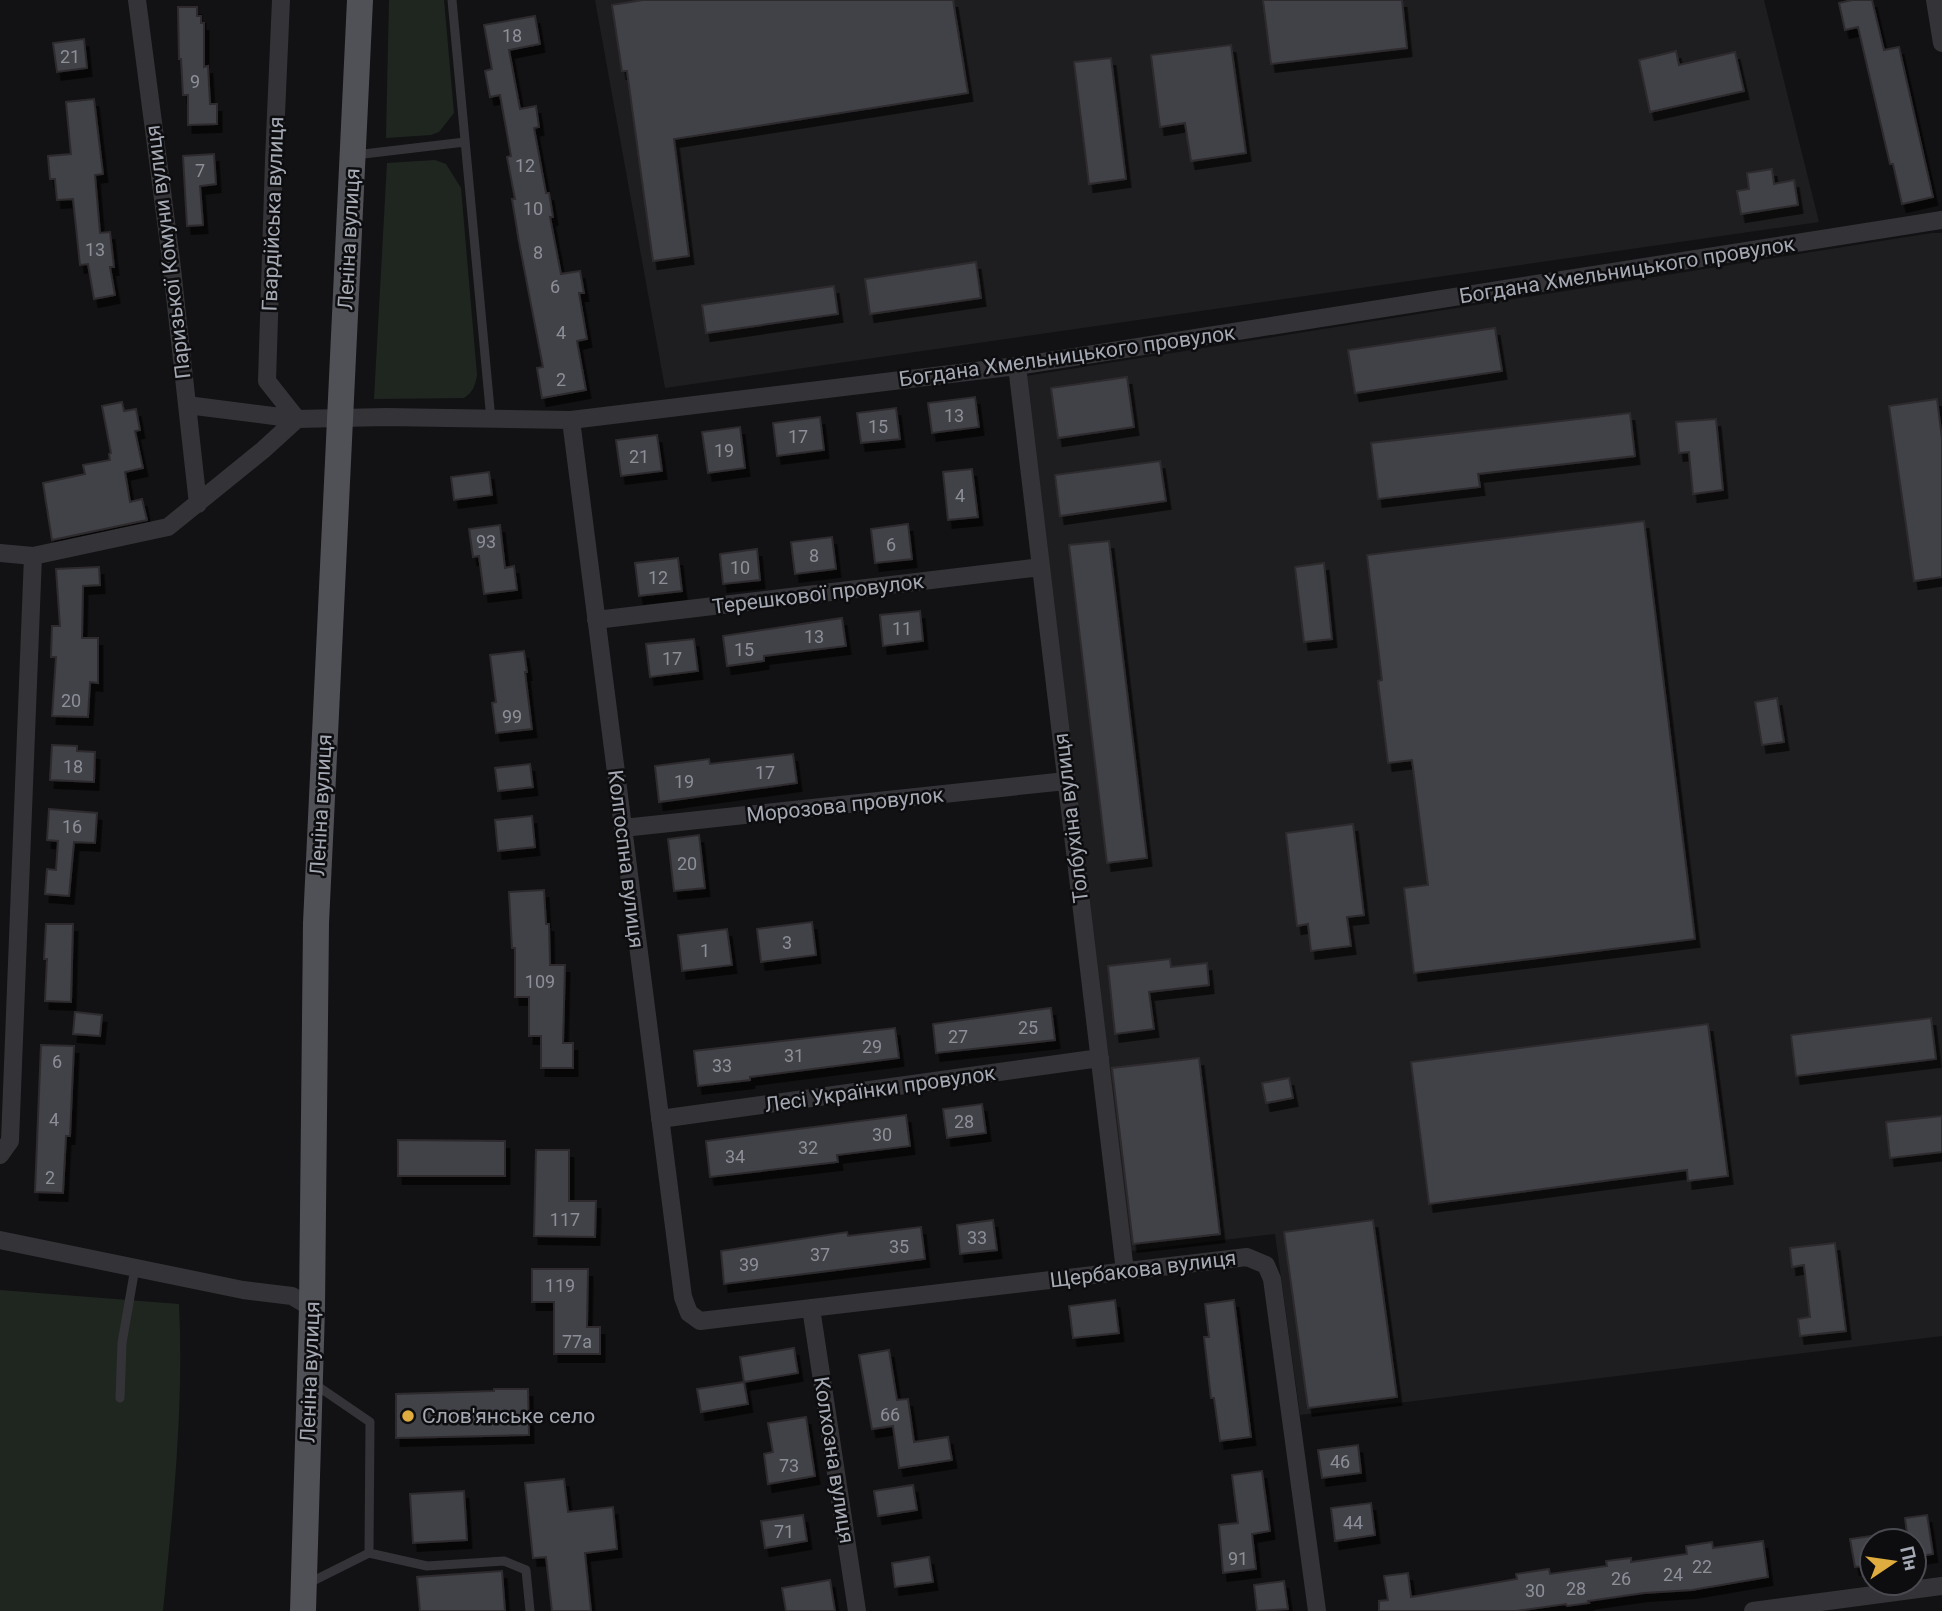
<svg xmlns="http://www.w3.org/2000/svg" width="1942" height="1611" viewBox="0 0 1942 1611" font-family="Roboto,sans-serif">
  <defs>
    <filter id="shadow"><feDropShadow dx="4.5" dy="8" stdDeviation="0" flood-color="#0009"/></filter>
  </defs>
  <rect width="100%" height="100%" fill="#121214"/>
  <!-- built -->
  <path fill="#1e1e20" d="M595,0H1764L1819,222L665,388Z
    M1932,233H1942V1336L1300,1415L1275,1234L1130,1251L1026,376Z"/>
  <!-- green -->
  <path fill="#1f2620" d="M389,0H444L454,113L439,132L431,135L386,138Z
    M435,160L446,164L461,188L477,375C475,386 473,392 464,398L374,399L387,163Z
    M0,1290L179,1304C184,1407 173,1508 163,1611H0Z"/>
  <!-- building -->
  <path fill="#414247" stroke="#2d2c2f" stroke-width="2" filter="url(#shadow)" d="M643,0H953L968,93L674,139L689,256L653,261L627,71H622L612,5Z
    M1263,0H1402L1407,48L1271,64Z
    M1852,0H1872L1884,50L1899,47L1933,197L1902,204L1893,164H1890L1858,27L1845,30L1839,3Z
    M178,7H197V16H201V23H204V67L208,66L210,104H217V124L188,125V95H183L181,59H179Z
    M535,16L540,44L509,50L520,109L536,106L539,127L534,128L546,193H549L553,217H550L561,274L580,271L584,293H579L587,339L577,341L586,390L542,398L537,368L543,367L519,242L512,199H515L507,157L511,156L500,95L490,97L485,71L492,69L484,25Z
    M84,39L87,68L57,72L53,43Z
    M1231,45L1246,153L1191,161L1185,123L1160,127L1151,55Z
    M1676,51L1679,65L1735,52L1744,91L1650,112L1639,60Z
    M1111,58L1126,179L1089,184L1074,62Z
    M94,99L103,174L95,175L100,233L110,232L114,267H110L115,295L94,299L88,264L80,265L73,199L57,200L55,179H50L48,156L71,154L66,102Z
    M214,154L216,184L200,186L203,225L187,226L183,156Z
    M1772,169L1774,184L1794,180L1798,205L1741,214L1737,191L1749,189L1747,173Z
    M976,262L981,298L870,314L865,279Z
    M834,286L838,314L706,333L702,305Z
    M1495,328L1502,371L1355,393L1348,350Z
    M1127,377L1134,427L1058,438L1051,388Z
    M975,397L979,427L932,433L928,403Z
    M1937,399L1942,439V577L1914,581L1889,406Z
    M122,402L124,411L136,409L140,430L135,431L143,468L125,472L130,502L142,499L147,520L52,540L43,483L85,474L83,465L110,460L109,454L111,453L102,406Z
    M896,408L900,439L861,443L857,413Z
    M1630,413L1635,456L1478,474L1480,487L1378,499L1371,443Z
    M820,417L824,450L777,456L773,423Z
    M1716,419L1723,490L1693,494L1689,452L1679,453L1676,422Z
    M740,427L745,468L708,473L702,432Z
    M657,435L662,471L621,476L616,440Z
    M1160,461L1166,501L1060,516L1055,475Z
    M972,469L978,517L948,520L943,472Z
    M489,472L492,495L454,500L451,477Z
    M1644,521L1695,939L1414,973L1404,888L1428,885L1412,760L1388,763L1378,681L1382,680L1367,555Z
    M908,524L912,559L875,563L871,529Z
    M500,525L505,568L514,566L517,590L484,594L479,556L473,557L469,529Z
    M832,537L836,569L795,574L791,542Z
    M1109,541L1147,858L1107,863L1069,545Z
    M757,549L760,580L723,584L720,554Z
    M678,558L682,591L639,596L635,563Z
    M1324,563L1332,639L1304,642L1295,567Z
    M99,567L100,585L83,586L82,638H98V683L90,682L88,717L52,716L56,657H51L52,626H60L56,569Z
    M920,611L923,641L883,646L880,615Z
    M842,618L846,646L764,656V661L727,666L723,636Z
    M694,639L698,671L650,677L646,644Z
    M524,651L527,672H525L532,729L496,733L492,703L496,702L490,655Z
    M1777,698L1784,742L1762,745L1755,702Z
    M52,745L77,746V751L95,752L94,782L50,780Z
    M793,754L797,783L659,802L655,766L709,759L710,764Z
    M530,764L533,787L498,791L495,768Z
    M49,809L97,813L95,843L74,842L69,896L45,894L47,869L56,870L58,841L47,840Z
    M532,816L535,847L498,851L495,820Z
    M1353,824L1364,915L1347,917L1351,946L1311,951L1308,924L1297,926L1286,833Z
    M699,835L705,888L674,891L668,839Z
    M544,890L546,924H549L550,965H565L563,1043H573V1068H541V1036H529V997H515V948H512L509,892Z
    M812,922L816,955L761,962L757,929Z
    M46,924H73L71,1002L45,1001L47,959H44Z
    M727,929L732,965L682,971L678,935Z
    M1170,959L1171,967L1207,963L1209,985L1149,992L1154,1029L1115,1034L1108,966Z
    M1051,1008L1055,1040L936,1053L933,1024Z
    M75,1012L102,1015L100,1036L73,1034Z
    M1931,1018L1936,1059L1796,1076L1791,1035Z
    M1708,1024L1728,1176L1688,1181L1687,1170L1429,1204L1411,1062Z
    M895,1028L899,1058L750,1077V1080L698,1086L694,1051Z
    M41,1045L74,1046L70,1136H66L63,1193L35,1192Z
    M1199,1058L1220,1234L1133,1244L1112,1068Z
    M1289,1078L1293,1098L1266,1103L1262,1083Z
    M982,1104L986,1133L947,1138L943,1109Z
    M906,1115L910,1146L837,1155L838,1162L710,1177L706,1141Z
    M1942,1116V1152L1890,1158L1886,1122Z
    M398,1140L505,1141V1176H398Z
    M536,1150H569V1201H596L595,1237L534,1236Z
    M993,1220L997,1250L960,1254L957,1225Z
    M1373,1220L1397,1397L1308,1408L1284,1232Z
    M921,1227L925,1259L724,1284L721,1251L847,1232L848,1236Z
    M1835,1243L1846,1331L1800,1336L1798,1319L1810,1317L1804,1265L1792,1267L1790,1248Z
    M532,1269H588L587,1327H600V1354H554V1302H532Z
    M1115,1300L1119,1333L1073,1338L1069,1306Z
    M1234,1300L1251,1437L1220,1441L1214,1398H1211L1204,1337H1209L1205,1304Z
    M794,1348L798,1373L744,1382L740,1357Z
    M889,1350L897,1400L908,1399L914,1442L948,1437L952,1460L899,1468L893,1426L872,1429L859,1355Z
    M744,1382L748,1404L701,1412L697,1389Z
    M494,1389H528L529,1435L396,1438V1394L494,1391Z
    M806,1417L815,1476L768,1484L764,1454L773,1452L768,1423Z
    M1358,1445L1361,1473L1322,1478L1318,1450Z
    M1262,1471L1270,1531L1252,1534L1256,1569L1223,1573L1219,1525L1238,1523L1232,1475Z
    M564,1479L568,1512L613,1507L617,1549L585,1553L591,1611H552L546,1557L533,1558L525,1483Z
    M913,1485L917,1510L878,1516L874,1491Z
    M464,1491L467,1540L413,1543L410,1494Z
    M1371,1503L1375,1535L1335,1541L1331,1508Z
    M803,1515L807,1541L765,1548L761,1521Z
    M1927,1515L1933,1554L1914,1557V1541H1908L1905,1518Z
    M1872,1536V1565L1855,1567L1850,1539Z
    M1763,1541L1768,1577L1692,1590L1644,1593L1588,1601L1589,1603L1567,1606L1566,1604L1516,1611H1379V1601L1388,1600L1384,1576L1408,1573L1411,1597L1517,1579L1516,1574L1549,1569L1550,1574L1607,1566L1606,1561L1631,1558V1562L1687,1554L1686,1546L1712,1542L1713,1548Z
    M929,1557L933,1582L895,1587L892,1563Z
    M502,1571L505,1611H420L417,1577Z
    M830,1580L835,1611H786L782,1588Z
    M1284,1581L1288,1609L1257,1611L1254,1585Z"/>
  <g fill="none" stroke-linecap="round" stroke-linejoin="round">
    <!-- service -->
    <path stroke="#343438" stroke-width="9" d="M452,0L491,420
      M355,155L465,142
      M120,1398L122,1343L135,1268
      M369,1553L427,1566L504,1561L526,1570L530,1611
      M309,1583L369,1553L370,1422L313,1383"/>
    <!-- minor -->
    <path stroke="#343438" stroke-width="18" d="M137,0L171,260L198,504
      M1935,0L1942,43
      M1017,366L1125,1271
      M187,405L297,419L386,417L571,420L1017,366L1942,220
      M571,420L683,1297L689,1313L700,1321L1247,1257L1266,1265L1272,1279L1317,1611
      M0,553L33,556L168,527L263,450L297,419L267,381L274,160L281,0
      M596,620L1041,567
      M623,828L1066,781
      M660,1119L1100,1058
      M0,1155L10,1141L33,556
      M0,1240L243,1290L292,1296L312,1308
      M811,1308L857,1611
      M1753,1611L1942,1586"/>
    <!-- primary -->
    <path stroke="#505157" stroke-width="26" d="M303,1611L312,1308L316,923L360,0"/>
  </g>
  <!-- markers -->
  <circle fill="#dfac3f" stroke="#0d0d0f" stroke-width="2.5" cx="408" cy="1416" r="7"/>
  <g text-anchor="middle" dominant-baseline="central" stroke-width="5" stroke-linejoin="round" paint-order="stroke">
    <!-- number labels -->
    <g font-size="18" fill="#8c8f98">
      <text x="512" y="35">18</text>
      <text x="70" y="56">21</text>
      <text x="195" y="81">9</text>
      <text x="525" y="165">12</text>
      <text x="200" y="170">7</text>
      <text x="533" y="208">10</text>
      <text x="95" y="249">13</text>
      <text x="538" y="252">8</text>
      <text x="555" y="286">6</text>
      <text x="561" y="332">4</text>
      <text x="561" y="379">2</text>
      <text x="954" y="415">13</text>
      <text x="878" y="426">15</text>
      <text x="798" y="436">17</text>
      <text x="724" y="450">19</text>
      <text x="639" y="456">21</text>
      <text x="960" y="495">4</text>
      <text x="486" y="541">93</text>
      <text x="891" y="544">6</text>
      <text x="814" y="555">8</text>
      <text x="740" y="567">10</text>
      <text x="658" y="577">12</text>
      <text x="902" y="628">11</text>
      <text x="814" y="636">13</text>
      <text x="744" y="649">15</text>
      <text x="672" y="658">17</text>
      <text x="71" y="700">20</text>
      <text x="512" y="716">99</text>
      <text x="73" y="766">18</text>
      <text x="765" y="772">17</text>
      <text x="684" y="781">19</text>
      <text x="72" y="826">16</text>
      <text x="687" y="863">20</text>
      <text x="787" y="942">3</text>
      <text x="705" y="950">1</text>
      <text x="540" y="981">109</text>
      <text x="1028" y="1027">25</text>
      <text x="958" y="1036">27</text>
      <text x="872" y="1046">29</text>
      <text x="794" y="1055">31</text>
      <text x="57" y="1061">6</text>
      <text x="722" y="1065">33</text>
      <text x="54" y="1119">4</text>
      <text x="964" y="1121">28</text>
      <text x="882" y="1134">30</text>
      <text x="808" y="1147">32</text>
      <text x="735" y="1156">34</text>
      <text x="50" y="1177">2</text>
      <text x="565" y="1219">117</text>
      <text x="977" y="1237">33</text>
      <text x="899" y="1246">35</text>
      <text x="820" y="1254">37</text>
      <text x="749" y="1264">39</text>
      <text x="560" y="1285">119</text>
      <text x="577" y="1341">77а</text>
      <text x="890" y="1414">66</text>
      <text x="1340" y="1461">46</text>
      <text x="789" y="1465">73</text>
      <text x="1353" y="1522">44</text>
      <text x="784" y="1531">71</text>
      <text x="1238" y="1558">91</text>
      <text x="1702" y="1566">22</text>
      <text x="1673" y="1574">24</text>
      <text x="1621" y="1578">26</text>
      <text x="1576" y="1588">28</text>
      <text x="1535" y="1590">30</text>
    </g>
    <!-- street labels -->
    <g font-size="21" fill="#a5a9b3" stroke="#0d0d0f">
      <text transform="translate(273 214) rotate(-88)">Гвардійська вулиця</text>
      <text transform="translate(349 239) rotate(-87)">Леніна вулиця</text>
      <text transform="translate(168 252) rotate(-97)">Паризької Комуни вулиця</text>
      <text transform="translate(1627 270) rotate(-9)">Богдана Хмельницького провулок</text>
      <text transform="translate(1067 356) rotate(-8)">Богдана Хмельницького провулок</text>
      <text transform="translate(818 594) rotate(-7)">Терешкової провулок</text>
      <text transform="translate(321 805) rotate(-87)">Леніна вулиця</text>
      <text transform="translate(845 805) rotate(-6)">Морозова провулок</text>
      <text transform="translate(1071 818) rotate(-97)">Толбухіна вулиця</text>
      <text transform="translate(626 859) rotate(83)">Колгоспна вулиця</text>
      <text transform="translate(880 1089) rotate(-8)">Лесі Українки провулок</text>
      <text transform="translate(1143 1269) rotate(-7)">Щербакова вулиця</text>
      <text transform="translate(310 1372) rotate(-88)">Леніна вулиця</text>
      <text transform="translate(834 1460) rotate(81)">Колхозна вулиця</text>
    </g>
    <!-- poi labels -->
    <g font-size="21" fill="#a5a9b3" stroke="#0d0d0f" text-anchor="start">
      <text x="422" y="1416">Слов'янське село</text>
    </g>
  </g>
  <!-- north arrow -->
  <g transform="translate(1893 1562) rotate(77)"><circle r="33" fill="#0d0d0f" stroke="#4a4b51" stroke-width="2"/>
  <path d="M0-5L12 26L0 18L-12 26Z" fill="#dfac3f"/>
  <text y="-10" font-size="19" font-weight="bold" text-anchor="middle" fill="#a5a9b3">Пн</text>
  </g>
</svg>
